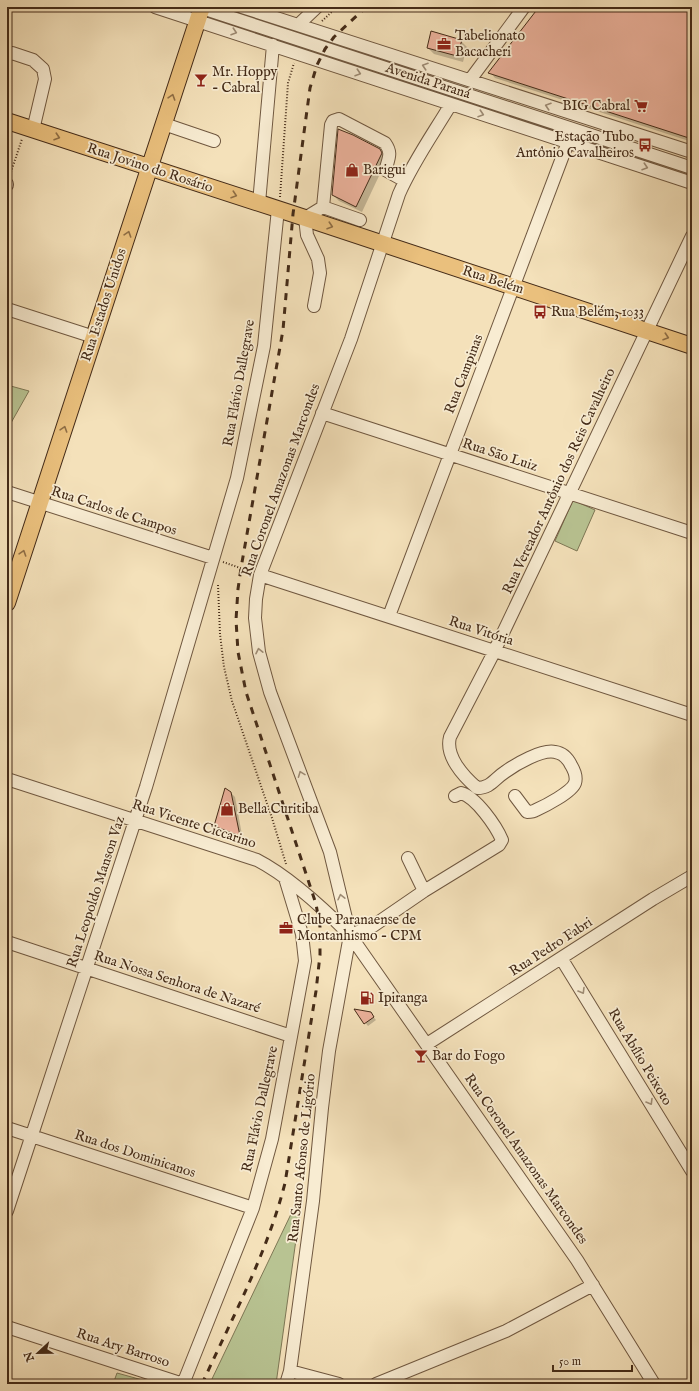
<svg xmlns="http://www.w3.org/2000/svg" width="699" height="1391" viewBox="0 0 699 1391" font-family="'IM FELL English',serif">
  <rect width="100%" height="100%" fill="#f4e1ba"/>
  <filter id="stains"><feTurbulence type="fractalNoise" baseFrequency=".005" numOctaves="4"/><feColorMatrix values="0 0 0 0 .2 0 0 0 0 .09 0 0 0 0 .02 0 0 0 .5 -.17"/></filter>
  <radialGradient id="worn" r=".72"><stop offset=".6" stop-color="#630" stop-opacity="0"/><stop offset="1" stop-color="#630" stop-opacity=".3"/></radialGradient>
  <!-- green -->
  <path fill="#b8c392" stroke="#7e7755" d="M7,385L29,391L7,430Z
    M573,500L595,510L577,551L555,541Z
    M303,1189L276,1384H228L211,1381Z
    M117,1373L157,1384H113Z"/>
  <!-- shadow -->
  <path fill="#0003" d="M540,7H678L692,11V142L495,78L490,72Z
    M461,41L467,47L463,62L434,54L428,48Z
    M379,150L387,159L362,212L339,201L333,195Z
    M231,793L235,797L243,840L219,830L215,826Z
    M356,1011L370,1013L376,1020L368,1026Z"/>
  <!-- building -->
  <path fill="#ecb29c" stroke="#442b18" d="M539,7H682L692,10V139L488,73Z
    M431,31L462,40L457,56L427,48Z
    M338,129L353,135L380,149L382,153L356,207L332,195Z
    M225,788L231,792L240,836L214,826Z
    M354,1009L371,1012L374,1017L364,1024Z"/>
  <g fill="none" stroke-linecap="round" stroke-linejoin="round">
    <!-- minor casing -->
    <g stroke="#705840" stroke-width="14">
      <path id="minor" d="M155,7L692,183
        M199,7L692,168
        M242,7L692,152
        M298,25L317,7
        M7,54L12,53L33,60L43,69L45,79L33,130
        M470,80L524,7
        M451,104C433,134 413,162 399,194L351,339L260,575L256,599L255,618L259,652L270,692L330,852L350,935L577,1260L654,1384
        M164,124L214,141
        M7,185V184
        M259,203L273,45
        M323,207L331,125L333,121L339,119L385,143C392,153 389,157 386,168L387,171L405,181
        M323,207L360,220
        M314,306L320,273L318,259L307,235L305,218L323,207
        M7,309L94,337
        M322,413L692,533
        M7,492L213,558
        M260,575L692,715
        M389,616L568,142
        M7,779L257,860C290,877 324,909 350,935
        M515,796L527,812C530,812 533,812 536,810C545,806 572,792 575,783C577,777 574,770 571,765C568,759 563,753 555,752C542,749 516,764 505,772C494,779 491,788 477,788C463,776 445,756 450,737L492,656L692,236
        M424,891L499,845L502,840C496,826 476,797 461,793L455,796
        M350,935L373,926L424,891L408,858
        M7,942L291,1036
        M561,958L692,1171
        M427,1044L653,899L692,876
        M7,1128L253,1208
        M7,1211L146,787L237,478L264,346L278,209
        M7,1327L183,1384
        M290,1371L339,1384
        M183,1384L253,1208L272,1139L305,961L302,934L285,878
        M286,1384L290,1371L313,1201L322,1108L329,1051L350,935
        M376,1384L506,1331L593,1285"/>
    </g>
    <!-- major casing -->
    <g stroke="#442b18" stroke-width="18">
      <path id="major" d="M7,121L293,214L692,346
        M7,603L202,7"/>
    </g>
    <!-- path -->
    <path stroke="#442b18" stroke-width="2" stroke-dasharray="1 2" stroke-linecap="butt" d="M322,21L337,7
      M10,175L22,139
      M280,197L288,83L294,63
      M223,562L249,571
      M218,585L220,634L224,667L232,701L272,818L286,864"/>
    <!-- minor -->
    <use href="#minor" stroke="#f8ecd2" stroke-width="12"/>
    <!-- major -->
    <use href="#major" stroke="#eac07d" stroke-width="16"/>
    <!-- rail -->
    <path stroke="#442b18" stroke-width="3" stroke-dasharray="7 7" stroke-linecap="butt" d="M202,1384C232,1318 267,1254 285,1183L316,991L320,955V927L316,904L246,692L238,652L236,620L238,589L241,568L283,330L293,214L310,88L317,65L325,49L334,37L366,7"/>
  </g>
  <!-- one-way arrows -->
  <defs><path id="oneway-chevron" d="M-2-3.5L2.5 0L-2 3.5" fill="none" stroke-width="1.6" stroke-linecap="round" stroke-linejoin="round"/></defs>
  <g stroke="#9e8c75">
    <use href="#oneway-chevron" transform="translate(234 32) rotate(18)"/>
    <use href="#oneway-chevron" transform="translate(425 66) rotate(-162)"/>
    <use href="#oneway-chevron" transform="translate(358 73) rotate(18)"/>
    <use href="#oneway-chevron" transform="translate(548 106) rotate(-162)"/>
    <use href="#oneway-chevron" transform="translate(481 114) rotate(18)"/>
    <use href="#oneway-chevron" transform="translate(645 167) rotate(18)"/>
    <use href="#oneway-chevron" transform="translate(259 651) rotate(-102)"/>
    <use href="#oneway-chevron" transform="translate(301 774) rotate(-111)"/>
    <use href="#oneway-chevron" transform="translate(341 897) rotate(-103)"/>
    <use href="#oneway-chevron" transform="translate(582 991) rotate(59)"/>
    <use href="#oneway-chevron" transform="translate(650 1102) rotate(59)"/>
  </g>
  <g stroke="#8f6e45">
    <use href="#oneway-chevron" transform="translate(172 97) rotate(-72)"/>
    <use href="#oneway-chevron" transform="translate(57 137) rotate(18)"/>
    <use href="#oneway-chevron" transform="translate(234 195) rotate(18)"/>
    <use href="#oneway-chevron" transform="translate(330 226) rotate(18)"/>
    <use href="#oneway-chevron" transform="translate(128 234) rotate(-72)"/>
    <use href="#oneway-chevron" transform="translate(666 337) rotate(18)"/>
    <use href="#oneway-chevron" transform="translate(64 429) rotate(-72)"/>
    <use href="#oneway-chevron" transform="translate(23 553) rotate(-72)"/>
  </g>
  <!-- icons -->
  <defs>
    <g id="office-bare" transform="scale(1.08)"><path d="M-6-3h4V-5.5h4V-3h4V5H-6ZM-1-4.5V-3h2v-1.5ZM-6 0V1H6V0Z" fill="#8f2418" stroke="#f8ecd2" stroke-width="2.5" paint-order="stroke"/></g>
    <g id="bar-bare" transform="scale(1.08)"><path d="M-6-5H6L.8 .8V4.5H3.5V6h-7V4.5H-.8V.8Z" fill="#8f2418" stroke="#f8ecd2" stroke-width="2.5" paint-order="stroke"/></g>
    <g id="supermarket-bare" transform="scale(1.08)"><path d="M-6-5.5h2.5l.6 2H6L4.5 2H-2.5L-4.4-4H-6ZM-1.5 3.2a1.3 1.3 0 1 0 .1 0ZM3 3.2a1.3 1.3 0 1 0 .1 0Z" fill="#8f2418" stroke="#f8ecd2" stroke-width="2.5" paint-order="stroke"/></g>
    <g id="bus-bare" transform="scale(1.08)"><path d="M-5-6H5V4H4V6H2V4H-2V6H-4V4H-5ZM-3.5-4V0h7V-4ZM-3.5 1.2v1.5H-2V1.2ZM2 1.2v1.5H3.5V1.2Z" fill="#8f2418" stroke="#f8ecd2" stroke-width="2.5" paint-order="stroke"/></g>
    <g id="shop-bare" transform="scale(1.08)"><path d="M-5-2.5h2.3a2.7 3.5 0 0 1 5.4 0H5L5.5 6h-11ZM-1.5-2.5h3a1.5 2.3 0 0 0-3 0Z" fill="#8f2418" stroke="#f8ecd2" stroke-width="2.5" paint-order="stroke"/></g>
    <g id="fuel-bare" transform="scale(1.08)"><path d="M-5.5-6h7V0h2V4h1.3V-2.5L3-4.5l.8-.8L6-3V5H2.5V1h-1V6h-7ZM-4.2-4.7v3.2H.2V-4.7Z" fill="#8f2418" stroke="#f8ecd2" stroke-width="2.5" paint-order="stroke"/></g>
  </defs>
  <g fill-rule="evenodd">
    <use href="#office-bare" x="444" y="44"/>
    <use href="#bar-bare" x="201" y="80"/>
    <use href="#supermarket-bare" x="641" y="106"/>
    <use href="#bus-bare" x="645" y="145"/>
    <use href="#shop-bare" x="352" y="170"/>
    <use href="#bus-bare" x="540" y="312"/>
    <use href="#shop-bare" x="227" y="809"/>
    <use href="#office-bare" x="286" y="928"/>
    <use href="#fuel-bare" x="367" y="998"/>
    <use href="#bar-bare" x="421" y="1056"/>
  </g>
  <g text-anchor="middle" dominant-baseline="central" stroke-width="3.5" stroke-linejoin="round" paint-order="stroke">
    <!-- poi labels -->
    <g font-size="14" fill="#442b18" stroke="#f8ecd2" text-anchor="start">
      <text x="455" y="36">Tabelionato<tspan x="455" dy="16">Bacacheri</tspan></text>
      <text x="212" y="72">Mr. Hoppy<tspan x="212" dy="16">- Cabral</tspan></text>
      <text x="630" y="106" text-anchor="end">BIG Cabral</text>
      <text x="634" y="137" text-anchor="end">Estação Tubo<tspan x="634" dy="16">Antônio Cavalheiros</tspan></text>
      <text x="363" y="170">Barigui</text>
      <text x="551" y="312">Rua Belém, 1033</text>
      <text x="238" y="809">Bella Curitiba</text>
      <text x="297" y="920">Clube Paranaense de<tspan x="297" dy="16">Montanhismo - CPM</tspan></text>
      <text x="378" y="998">Ipiranga</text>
      <text x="432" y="1056">Bar do Fogo</text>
    </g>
    <!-- street labels -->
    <g font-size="14" fill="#442b18" stroke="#f8ecd2">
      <text transform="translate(428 81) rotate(18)">Avenida Paraná</text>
      <text transform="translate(150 168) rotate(18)">Rua Jovino do Rosário</text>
      <text transform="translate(493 280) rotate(18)">Rua Belém</text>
      <text transform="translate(104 305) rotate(-72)">Rua Estados Unidos</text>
      <text transform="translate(464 374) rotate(-69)">Rua Campinas</text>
      <text transform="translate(239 383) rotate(-80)">Rua Flávio Dallegrave</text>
      <text transform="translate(500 455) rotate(18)">Rua São Luiz</text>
      <text transform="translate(281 480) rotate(-70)">Rua Coronel Amazonas Marcondes</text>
      <text transform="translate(559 481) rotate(-65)">Rua Vereador Antônio dos Reis Cavalheiro</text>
      <text transform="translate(114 511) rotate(18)">Rua Carlos de Campos</text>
      <text transform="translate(481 631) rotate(18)">Rua Vitória</text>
      <text transform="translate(194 824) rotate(18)">Rua Vicente Ciccarino</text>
      <text transform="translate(96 892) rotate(-72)">Rua Leopoldo Manson Vaz</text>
      <text transform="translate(551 947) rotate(-33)">Rua Pedro Fabri</text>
      <text transform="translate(177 982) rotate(18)">Rua Nossa Senhora de Nazaré</text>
      <text transform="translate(640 1057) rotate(59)">Rua Abílio Peixoto</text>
      <text transform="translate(260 1109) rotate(-78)">Rua Flávio Dallegrave</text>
      <text transform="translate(135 1154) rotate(18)">Rua dos Dominicanos</text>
      <text transform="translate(302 1158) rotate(-84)">Rua Santo Afonso de Ligório</text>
      <text transform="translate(526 1159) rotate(55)">Rua Coronel Amazonas Marcondes</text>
      <text transform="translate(123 1348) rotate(18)">Rua Ary Barroso</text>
    </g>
  </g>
  <!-- margin -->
  <rect width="699" height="1391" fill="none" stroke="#f4e1ba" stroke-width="24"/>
  <rect x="8" y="8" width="683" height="1375" fill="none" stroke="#442b18" stroke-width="2"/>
  <rect x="12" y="12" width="675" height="1367" fill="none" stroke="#442b18"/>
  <!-- north arrow -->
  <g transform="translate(38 1353) rotate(248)" stroke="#f8ecd2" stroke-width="3" paint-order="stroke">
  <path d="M0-3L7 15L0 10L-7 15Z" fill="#442b18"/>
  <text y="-6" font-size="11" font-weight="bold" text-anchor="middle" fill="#442b18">N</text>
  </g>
  <!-- scale -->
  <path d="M553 1365v6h79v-6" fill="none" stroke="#442b18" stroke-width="2"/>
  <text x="559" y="1365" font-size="12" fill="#442b18" stroke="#f8ecd2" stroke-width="3" paint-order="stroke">50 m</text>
  <rect width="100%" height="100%" filter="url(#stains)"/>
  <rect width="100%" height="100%" fill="url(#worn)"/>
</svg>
